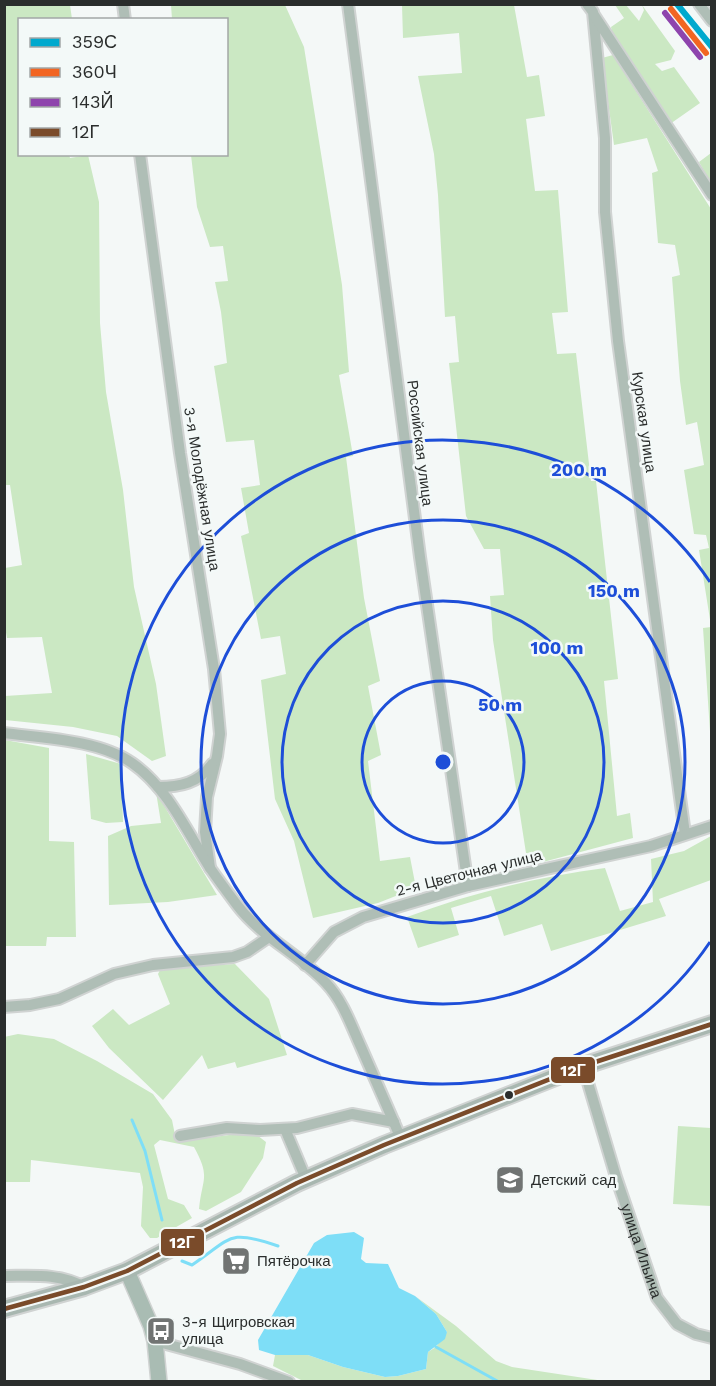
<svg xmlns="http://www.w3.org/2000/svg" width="716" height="1386" viewBox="0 0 716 1386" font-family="'Work Sans',sans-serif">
  <rect width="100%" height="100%" fill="#f4f8f7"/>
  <!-- green -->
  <path fill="#cbe8c3" d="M5,4L70,5L72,19L20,20V154L69,155L70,158L88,155L99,202L100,323L106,392L123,490L134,587L156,684L166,756L152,761L117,736L73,727L5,720V696L52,693L42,637L7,638L4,621L5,568L22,565L10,485H4Z
    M171,5H285L304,47L342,285L349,372L339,375L353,456L346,457L364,598L380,681L368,686L381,755L368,761L380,861L410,857L416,888L378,903L313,918L294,841L275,799L261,680L286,674L280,636L261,639L241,536L249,533L241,488L260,485L254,440L226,442L214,366L227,363L221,312L215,282L228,281L223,246L210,247L197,207L191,155L226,154V20L172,19Z
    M402,5H514L527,77L539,75L545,116L526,119L535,191L558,190L568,312L552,313L557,354L576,353L591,481H596L618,679L604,681L617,816L630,813L633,838L528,866L493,640L490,596L504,595L500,549H484L466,516L449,363L459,362L455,316L445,317L438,195L434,154L418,76L462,73L459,33L403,38Z
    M615,5H626L639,21L644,10L642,5L675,51L671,60L655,64L662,71L674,67L700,103L670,124L612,32L611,27L624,18Z
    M613,55L711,209V626L699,550L709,548L706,535L694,534L684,470L704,465L697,422L686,425L680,381L672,277L680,275L675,245L658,243L652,173L658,171L647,138L614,145L602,58Z
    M711,153V183L699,162Z
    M711,627V746L703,628Z
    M5,740L49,748V841L74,842L76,937H47L46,946H5Z
    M86,754L121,764L123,822L106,823L91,819Z
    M156,792L217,895L168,902L109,905L108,836L131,826L161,823Z
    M711,836V880L659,899L666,916L551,951L542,924L504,936L491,896L451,908L459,935L418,948L407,917C471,893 537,877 605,868L620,911L653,902L651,859L684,851Z
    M235,964L269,999L287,1055L237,1068L235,1062L208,1069L202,1055L163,1100L109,1048L92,1026L113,1009L129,1025L170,1004L158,974L161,968Z
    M18,1034L54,1039L97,1061L153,1094L172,1120L175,1135L190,1140L253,1132L266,1142L263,1158L241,1192L206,1211L199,1209C202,1178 211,1178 194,1147L160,1140L154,1145L168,1199L184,1205L192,1218L157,1238H150L141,1226L143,1187L140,1173L31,1160L30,1182H5L4,1037Z
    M678,1126L711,1128V1206L673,1204Z
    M415,1296L456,1326L496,1361L512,1367L604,1381L305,1382L273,1366L275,1355H308L343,1367L385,1377L398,1376L426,1369L428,1352L436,1347L447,1332L436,1314Z"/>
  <!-- water -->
  <path fill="#7edef7" d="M354,1232L364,1238L361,1259L366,1263L388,1264L399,1288L415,1296L436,1314L447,1332L445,1339L428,1352L426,1369L398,1376L385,1377L343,1367L308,1355H275L259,1350L258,1340L314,1243L327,1235Z"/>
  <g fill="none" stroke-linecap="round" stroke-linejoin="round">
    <!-- stream -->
    <path stroke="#7edef7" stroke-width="3" d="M132,1120L145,1151L162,1220
      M182,1261L192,1265C233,1237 228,1229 278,1246
      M436,1347L499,1382"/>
    <!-- street casing -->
    <g stroke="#d0d3d2" stroke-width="14">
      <g id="street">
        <path d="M123,4L125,20"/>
        <path d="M348,4L420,557L468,886"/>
        <path d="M587,4L593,12L605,138V212L618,341L685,834"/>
        <path d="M699,4L712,21"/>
        <path d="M594,15L712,195"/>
        <path d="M140,154L180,453L214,669L220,734L217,756L207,797L205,832L210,868"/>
        <path d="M4,733C43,738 100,740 132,763C168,788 187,832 210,868C219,881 228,893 237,905C261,937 299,954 326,983C343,1001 351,1025 361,1047C374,1077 388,1108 401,1139"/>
        <path d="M158,787C180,787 199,783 212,764"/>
        <path d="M305,965L334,932L363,917L468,886L651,846L712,826"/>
        <path d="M4,1007L30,1005L59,999L114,974L153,965L233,957L247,952L269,937"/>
        <path id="s1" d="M583,1066L616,1177L657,1298L677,1324L696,1334L712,1338"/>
        <path d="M285,1129L306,1179"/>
        <path d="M180,1136L227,1128L260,1130L297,1128L352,1114L394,1122"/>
        <path d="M4,1276C32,1276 59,1273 84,1287"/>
        <path d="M155,1341L240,1364L289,1382"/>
      </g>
    </g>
    <!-- secondary casing -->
    <g stroke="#d0d3d2" stroke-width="18">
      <path id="secondary" d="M127,1271L151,1326L155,1341L159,1382"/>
    </g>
    <!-- primary casing -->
    <g stroke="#d0d3d2" stroke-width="20">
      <path id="primary" d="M4,1309L84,1287L127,1271L297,1183L384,1145L583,1066L712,1024"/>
    </g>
    <!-- street -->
    <use href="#street" stroke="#afbeb6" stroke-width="10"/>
    <!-- secondary -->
    <use href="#secondary" stroke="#a9bcb3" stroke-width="15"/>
    <!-- primary -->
    <use href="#primary" stroke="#a8b7b0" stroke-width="16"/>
    <!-- bus-1 casing -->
    <g stroke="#f3f9f8" stroke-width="9">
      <path id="bus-1" d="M4,1309L84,1287L127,1271L297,1183L384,1145L583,1066L712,1024"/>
    </g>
    <!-- bus-1 -->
    <use href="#bus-1" stroke="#7a4b2a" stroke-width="4.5"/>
    <!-- rail-1 casing -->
    <g stroke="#f3f9f8" stroke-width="10">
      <path id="rail-1" d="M677,4L712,47"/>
    </g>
    <!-- rail-2 casing -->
    <g stroke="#f3f9f8" stroke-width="10">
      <path id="rail-2" d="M671,9L706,53"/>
    </g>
    <!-- rail-3 casing -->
    <g stroke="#f3f9f8" stroke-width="10">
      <path id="rail-3" d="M665,13L700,57"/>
    </g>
    <!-- rail-1 -->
    <use href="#rail-1" stroke="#00a9ce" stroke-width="6"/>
    <!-- rail-2 -->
    <use href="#rail-2" stroke="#f26522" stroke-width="6"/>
    <!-- rail-3 -->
    <use href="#rail-3" stroke="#8e44ad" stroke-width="6"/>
  </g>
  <!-- distance rings -->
  <g fill="none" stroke="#1d4ed8" stroke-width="3">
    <circle cx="443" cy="762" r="81"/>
    <circle cx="443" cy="762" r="161"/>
    <circle cx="443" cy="762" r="242"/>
    <path d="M710 942A322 322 0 1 1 710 582"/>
  </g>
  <!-- icons -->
  <defs>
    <g id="school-square" transform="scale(1.5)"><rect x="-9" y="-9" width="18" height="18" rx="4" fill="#717473" stroke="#f3f9f8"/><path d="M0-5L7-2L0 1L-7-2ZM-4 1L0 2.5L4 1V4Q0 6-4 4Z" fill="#fff"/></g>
    <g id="supermarket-square" transform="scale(1.5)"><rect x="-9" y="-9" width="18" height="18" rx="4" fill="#717473" stroke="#f3f9f8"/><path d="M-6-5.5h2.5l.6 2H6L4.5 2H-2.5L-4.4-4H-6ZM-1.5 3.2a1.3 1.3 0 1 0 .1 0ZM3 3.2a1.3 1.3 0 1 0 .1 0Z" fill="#fff"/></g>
    <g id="bus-square" transform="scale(1.5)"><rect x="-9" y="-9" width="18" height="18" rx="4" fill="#717473" stroke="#f3f9f8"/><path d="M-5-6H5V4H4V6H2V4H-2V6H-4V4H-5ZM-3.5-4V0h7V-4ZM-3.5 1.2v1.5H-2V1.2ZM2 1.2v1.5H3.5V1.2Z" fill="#fff"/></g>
  </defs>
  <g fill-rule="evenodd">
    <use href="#school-square" x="510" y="1180"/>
    <use href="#supermarket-square" x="236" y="1261"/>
    <use href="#bus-square" x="161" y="1331"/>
  </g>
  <!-- markers -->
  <circle fill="#2a2d2c" stroke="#f3f9f8" stroke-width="2" cx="509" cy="1095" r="5"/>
  <g text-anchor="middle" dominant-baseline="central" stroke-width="5" stroke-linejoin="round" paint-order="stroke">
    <!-- street labels -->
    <g font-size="15" fill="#2a2d2c" stroke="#f3f9f8">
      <text transform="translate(644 422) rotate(82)">Курская улица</text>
      <text transform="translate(420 443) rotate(83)">Российская улица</text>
      <text transform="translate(202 489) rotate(81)">3-я Молодёжная улица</text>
      <text transform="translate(469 873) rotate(-14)">2-я Цветочная улица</text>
      <text stroke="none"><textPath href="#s1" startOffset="194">улица Ильича</textPath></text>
    </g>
    <!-- poi labels -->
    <g font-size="15" fill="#2a2d2c" stroke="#f3f9f8" text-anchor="start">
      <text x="531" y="1180">Детский сад</text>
      <text x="257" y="1261">Пятёрочка</text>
      <text x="182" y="1322">3-я Щигровская<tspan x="182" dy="17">улица</tspan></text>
    </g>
  </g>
  <circle cx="443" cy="762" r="9" fill="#1d4ed8" stroke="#f3f9f8" stroke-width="3"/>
  <g font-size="18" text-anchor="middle" font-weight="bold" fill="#1d4ed8" stroke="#f3f9f8" stroke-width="5" stroke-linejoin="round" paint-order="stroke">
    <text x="579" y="476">200 m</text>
    <text x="614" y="597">150 m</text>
    <text x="557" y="654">100 m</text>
    <text x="500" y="711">50 m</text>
  </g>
  <g stroke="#f3f9f8" stroke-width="2">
    <rect x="550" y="1056" width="46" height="28" rx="6" fill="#7a4b2a"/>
    <rect x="160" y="1228" width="45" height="29" rx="6" fill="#7a4b2a"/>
  </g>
  <g font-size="16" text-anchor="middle" font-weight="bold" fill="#fff">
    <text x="573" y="1076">12Г</text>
    <text x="182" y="1248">12Г</text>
  </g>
  <!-- border -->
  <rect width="716" height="1386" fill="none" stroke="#2a2d2c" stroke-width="12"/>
  <!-- legend -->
  <rect x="18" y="18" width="210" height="138" fill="#f3f9f8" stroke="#a3a7a6" stroke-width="1.5"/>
  <rect x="30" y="38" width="30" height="9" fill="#00a9ce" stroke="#a3a7a6" stroke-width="1.5"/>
  <text x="72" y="48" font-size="18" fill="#2a2d2c">359С</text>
  <rect x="30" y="68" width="30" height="9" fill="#f26522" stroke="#a3a7a6" stroke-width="1.5"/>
  <text x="72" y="78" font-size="18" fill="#2a2d2c">360Ч</text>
  <rect x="30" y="98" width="30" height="9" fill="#8e44ad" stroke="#a3a7a6" stroke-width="1.5"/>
  <text x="72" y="108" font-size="18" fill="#2a2d2c">143Й</text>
  <rect x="30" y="128" width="30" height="9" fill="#7a4b2a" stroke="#a3a7a6" stroke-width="1.5"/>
  <text x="72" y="138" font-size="18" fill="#2a2d2c">12Г</text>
</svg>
